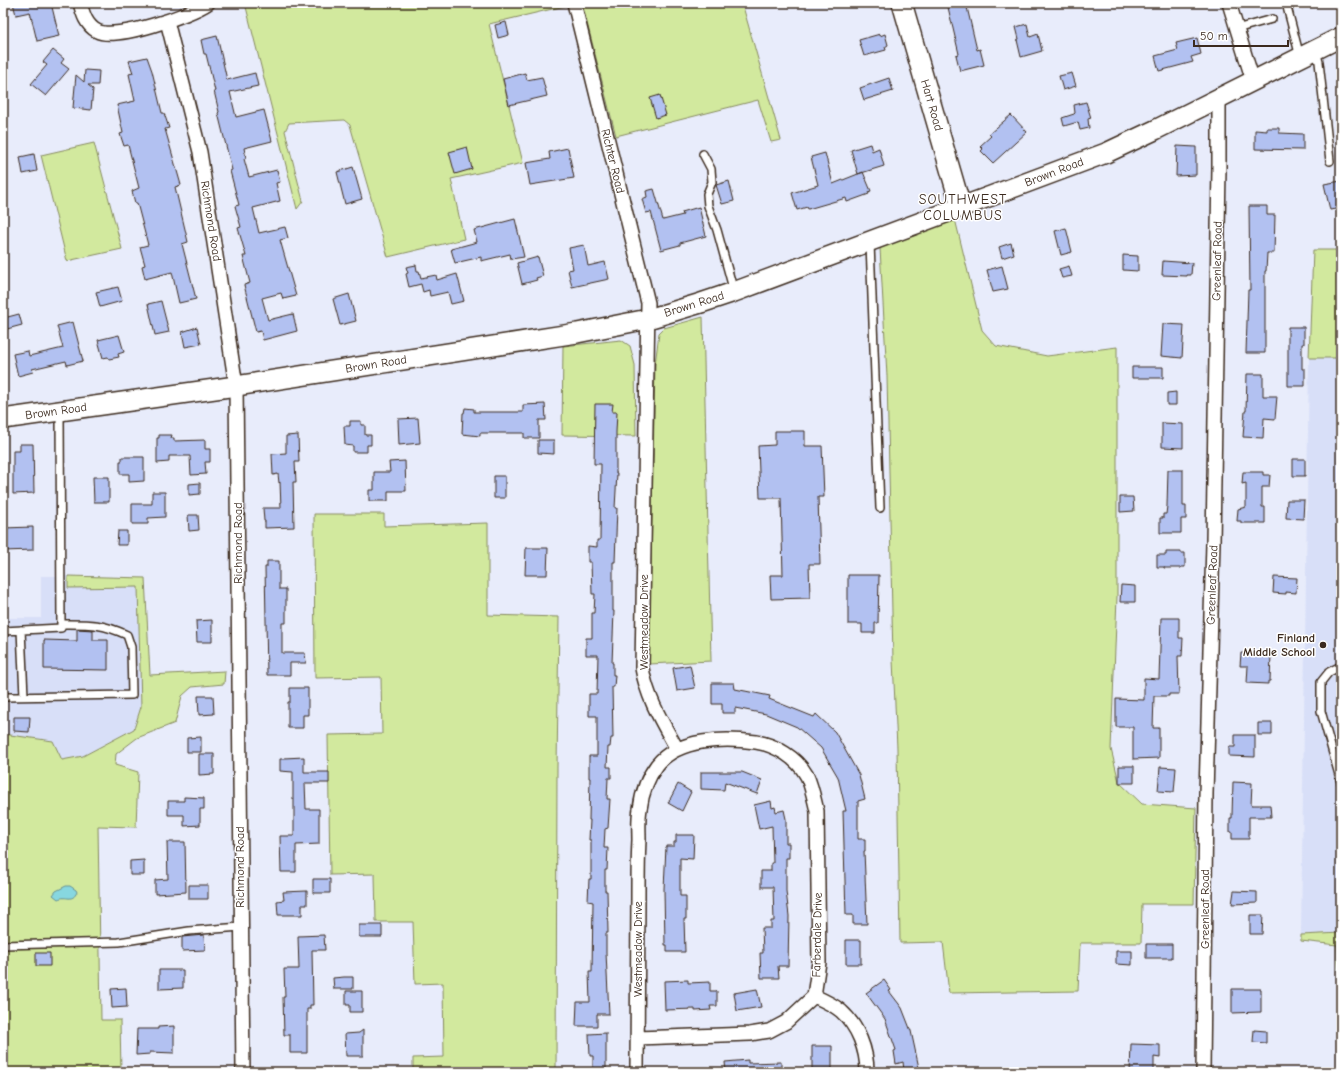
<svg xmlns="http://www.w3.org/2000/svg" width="1344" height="1075" viewBox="0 0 1344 1075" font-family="'Comic Neue',sans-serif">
  <rect width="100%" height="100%" fill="#e8ecfb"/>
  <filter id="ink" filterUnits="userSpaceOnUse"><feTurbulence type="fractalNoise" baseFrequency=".025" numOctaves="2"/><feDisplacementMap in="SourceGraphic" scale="8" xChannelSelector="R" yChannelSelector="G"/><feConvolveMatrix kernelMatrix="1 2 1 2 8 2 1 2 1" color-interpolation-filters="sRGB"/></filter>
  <g filter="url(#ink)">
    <!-- built -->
    <path fill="#d8dff8" d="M1309,358H1341V933L1301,935Z
      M41,576H68V588L138,587L141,707L134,729L83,756L62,760L23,738L3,734V618H41Z"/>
    <!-- green -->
    <path fill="#d2e99e" stroke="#868a5e" d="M245,3H565V6L489,24L523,163L451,179L464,239L388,257L350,125L344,120L289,123L285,131L303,201L297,209Z
      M582,3H742L781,140L771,142L758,100L616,136Z
      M94,143L122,249L67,261L41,155Z
      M955,219L982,330L996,346L1047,356L1117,347V597L1111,749L1119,782L1142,804L1196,808L1194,904H1142L1141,943H1080L1078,991L949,993L943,942L900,943L897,748L893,660L887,376L880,248Z
      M1313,250H1341V358H1309Z
      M703,317L711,661L649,664L655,365L659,333L664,328Z
      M621,340L630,346L635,365L636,436L562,435L563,346Z
      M314,514H384V526L488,523V615L559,617L557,768L556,1072H413V1058L444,1057L443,983L415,984L413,922H376L375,874L330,875L328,735L382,734L381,677L315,678Z
      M68,576L145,578L150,675L225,671L224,684L192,687L182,696L175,723L137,738L116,754L115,765L138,772L136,827L98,826L101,1020H120L121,1072H3V734L53,741L62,760L83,756L134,729L141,707L138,587L68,588Z
      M1341,933V1017L1337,945L1301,941V935Z"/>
    <!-- water -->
    <path fill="#87d7e0" stroke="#699292" d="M66,886H70L76,890L77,892C72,903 67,895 58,899L53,895L56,891Z"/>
    <!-- building -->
    <path fill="#b2c1f1" stroke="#3b2a1e" d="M13,3H51L59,36L37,41L30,12L16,15Z
      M947,3H966L977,50L980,49L984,65L960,71L956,55L959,54Z
      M506,22L509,35L498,38L495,25Z
      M1027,24L1030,37L1038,34L1042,51L1021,57L1017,40L1019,39L1016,27Z
      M880,34V36L885,34L888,45L885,47L886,50L864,56L859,40Z
      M217,36L227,80L255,73L258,86L230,92L236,117L264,110L272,141L244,148L246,158L244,159L249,177L277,170L280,182L276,183L280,201L253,208L259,233L285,227L288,238L280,240L296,296L283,299L281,293L262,298L268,320L293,314L297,331L263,340L261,331L256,332L244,285L250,283L243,256H246L238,228L241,227L235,206L239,205L230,171L232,170L218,113L219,112L214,91H215L206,54H204L201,40Z
      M1197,38L1201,54L1191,57L1193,62L1159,71L1155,56L1178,50L1176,43Z
      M53,50L64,59L61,63L69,69L46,96L31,84L47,65L43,62Z
      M147,57L152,71L162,113H164L169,128L165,129L181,185L175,187L188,242L182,244L196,299L179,303L172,272L145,279L142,266L145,265L140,247L148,245L137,203H135L132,191L139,188L128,145L124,146L120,134L123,133L117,105L135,101L129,74L133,73L129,61Z
      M85,70L99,71L98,85H88L93,89L91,110L73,108L76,75L84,82Z
      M525,73L527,80L542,77L547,96L509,105L503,79Z
      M1072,73L1076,86L1063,90L1059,76Z
      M889,78L893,91L864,100L860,88Z
      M660,95L666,115L656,118L650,98Z
      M1086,102L1091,118L1088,119L1089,128L1080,130L1078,122L1064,126L1062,118L1074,114L1075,113L1074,105Z
      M1011,115L1027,132L993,163L981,151L983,149L980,146L991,136L989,134Z
      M1267,128H1279V133L1303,134V150L1255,149V130L1267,131Z
      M870,144L872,151L879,148L884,166L858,174L851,150Z
      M1177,146L1196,147V175L1176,176Z
      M467,147L472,169L455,174L449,152Z
      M568,148L574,178L530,185L526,163L550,159L549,152Z
      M825,153L833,184L863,172L871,191L868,192L869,194L847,202L846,198L808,209L807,207L797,210L792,193L818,185L811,157Z
      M34,154L37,171L23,174L20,157Z
      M353,167L362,199L345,204L337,172Z
      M729,181L734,201L722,204L716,185Z
      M1341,181V208L1330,210L1324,184Z
      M654,189L663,220L683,215L682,212L699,207L706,236L680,243V245L661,250L651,212L646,213L642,199L647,197L646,191Z
      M1249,206H1267V215H1275L1274,253H1267L1266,271H1265V353H1246L1248,290H1250Z
      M515,219L524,257L511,259L510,254L481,261V257L455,263L451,249L477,242L474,230Z
      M1066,228L1072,252L1061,255L1055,231Z
      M1011,243L1014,254L1002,258L999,247Z
      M584,245L588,266L605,262L609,279L572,287L568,270L573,269L569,248Z
      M1123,255L1138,256V271L1123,270Z
      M538,257L543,276L536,278L537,280L522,284L517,263Z
      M1163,261L1192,263L1191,275H1187V276L1162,275Z
      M416,265L417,271H419L421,278L436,275L437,280L457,274L464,301L451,304L448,292L430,296L429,290L423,292L421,284L409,287L406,274L408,273L406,267Z
      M1002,266L1008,289L993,292L987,270Z
      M1069,266L1072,276L1062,278L1059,269Z
      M118,287L122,301L100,307L96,292Z
      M349,294L356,321L340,325L333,299Z
      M161,301L169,332L155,335L148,304Z
      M19,314L22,325L7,329L4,318Z
      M73,322L83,361L67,365L66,361L32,369L33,372L18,376L13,354L28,351L29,356L63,348L57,326Z
      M1163,324L1184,325L1182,358L1161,356Z
      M197,327L201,344L185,347L182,332Z
      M1288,327H1304V344H1302V369H1305V386H1288Z
      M119,335L124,352L118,354L119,357L109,359L108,357L103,358L98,340Z
      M1132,367H1163V378H1132Z
      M1247,374H1263V396H1277L1275,419L1264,418L1263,438L1243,437L1245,411H1246Z
      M1176,392V405H1167V393Z
      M545,404L546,420H539V438H524V433H480V436L462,434L463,413H464L465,408L474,409V412H523V405Z
      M595,404H613L612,412H617L616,432V473H617L615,508H617L615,562H613V611H614L612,663H613V675H615L614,687H612L613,738H611L610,747H608L607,767H611V778H608L607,799H610L608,828L605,829L604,848H608L607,870H605V891H607L608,933H606V953L609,1014H597V1026H576L577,1002H590L589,972H592L593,902L588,901L589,879H591V840H589L590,820H589L590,778H589V756H597V716H589V694H597L598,655H586V638H592V613H594L595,594H592L591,562H588V546L597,547V540H600L601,464H594Z
      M418,418L420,443L399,445L398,419Z
      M350,421H361V425H365V435H371V445H367V452H353V446L345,445L344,426H350Z
      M1162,423L1183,424V448L1162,447Z
      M775,431H805V446H822L824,497H818L820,564H809L810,598L771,599L770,575H783L781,498H760L758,446L775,445Z
      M159,435H172L171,438H174V441L205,440V449H210V462H205L206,474L191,475L190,456H169V462L157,463V438H159Z
      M298,435L299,462H295L296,482H293L294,527L265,528V521H264L263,508H281L280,482L279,483L278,474L273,475L272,454L286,453V436Z
      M538,440H554V454L538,453Z
      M20,444H33L34,493L13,494V451H20Z
      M122,457H144V481L129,482V474H120V461H122Z
      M1293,459H1305V476H1293Z
      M405,461L406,491H388V501H369V490H374V472H390L389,462Z
      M1168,470H1183V506H1186V519H1181V533H1160V518H1163V514H1166L1167,506Z
      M1243,472H1263V475H1270L1269,487H1262V507H1265V523H1241V521H1237L1238,509L1246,507V483L1242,484Z
      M494,476H505V498H494Z
      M93,477H109V502H94Z
      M200,483V494L189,495V484Z
      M152,492H165V517L148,518V524H132V504H152Z
      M1120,497H1133L1134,511L1120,512Z
      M1287,500H1304L1303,519L1286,518Z
      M188,515H198L199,530L189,531Z
      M33,527V550L3,551V528Z
      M118,531H127V545H117Z
      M526,548H548L547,575H525Z
      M1166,552H1181V553H1185V567H1181V568H1164V567H1157V555H1166Z
      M267,561H279V589H286V623H282V653H305L306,663H290V675H267L265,567H267Z
      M848,575H879L878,623H875V633H862V624H848Z
      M1274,577L1297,578L1296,593L1286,592V594L1273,593Z
      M1121,585L1135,586V602H1120Z
      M1161,618H1179V638H1183L1182,656H1178L1179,694H1169V696H1154L1153,728H1159V758L1133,759V727H1116V699L1144,700V678L1159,679Z
      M212,620V642H197L196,621Z
      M77,629L93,630V640H108V670L44,669V640L77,641Z
      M1241,653L1271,654L1270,681H1268V684L1247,683L1248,666H1240Z
      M690,665L695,688L677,691L673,668Z
      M712,683H734L735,689L770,696L769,699L814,717L816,714L835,732L859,775L865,799L858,801V839H865V851H864L867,924H853V915H846L843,811H846L838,777L821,748L797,727L766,714L735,708V713H722V704H712Z
      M290,688H308V715H303V728H288V702H290Z
      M198,696H213L214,714L199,715Z
      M14,717H30L29,732L14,731Z
      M1258,723H1272V735H1258Z
      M1235,735H1255V757L1229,756V747H1235Z
      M201,737V752H187V738Z
      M199,754H214V774L199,775Z
      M304,757V772H329V783H305L306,809H319V844L296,845V872H281L280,836H294V799H293V772L280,771V759H284V758Z
      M1119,766H1134V783H1119Z
      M1160,767L1176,768L1174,792L1158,791Z
      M701,772H742L762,780L757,794L725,782L724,790L701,789Z
      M1233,782L1252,783L1251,805H1270L1271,817H1249V839H1232V832H1230V818H1232V815Z
      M678,784L691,792L682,811L668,803Z
      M184,797L204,798V809H200V825L184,826V815H168V801H184Z
      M771,801L772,808L775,807L776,812L784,810L786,819V843H789V858H786V891L789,916L788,966H778L779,978H761L760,953H763L762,928H771V921H774L773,887H761V871H771V863H773L772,826L759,829L754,805Z
      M676,835H694L693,859L680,858V896H686V919H684L685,952H667V945H665L664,889L666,846H674V842H676Z
      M167,842H185L186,892L155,894V880L168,879Z
      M144,860V875H130V861Z
      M313,879H330V893H313Z
      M189,885H208V899H189Z
      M307,891V905H302V915H278L277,901L284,900L283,892Z
      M1234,891L1257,892V903L1232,904Z
      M1250,915H1263L1262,934H1250Z
      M359,925H382V937H359Z
      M204,935L205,950L182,951V937Z
      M324,935L325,950H312L313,1005H310V1009H307V1053H290V1035H284L283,997H285L284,969H299L298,936Z
      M846,940H861V964H846Z
      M1146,944H1172V958H1146Z
      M1116,951H1132V965L1116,964Z
      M36,953H50V966H36Z
      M159,970H183V988L159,989Z
      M344,977H353V989H334L333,978Z
      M688,980V983L710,982V991H717V1006H710L711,1010L695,1011V1009L665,1010L664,981Z
      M884,980L891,990L889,991L902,1008L911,1031L919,1068L904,1071L903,1062L896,1064L894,1051L896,1050L885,1019L866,993Z
      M126,988L127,1007L112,1008L111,989Z
      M757,989L761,1007L737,1011L734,993Z
      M1232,989H1261V1012L1232,1013Z
      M346,991H362V1012H350V1005H346Z
      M174,1026V1053L150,1052V1054L136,1055L137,1029H158V1027Z
      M363,1030V1056H346L345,1034L359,1033Z
      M1254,1030L1266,1031V1043L1253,1042Z
      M606,1033V1072H593V1056H590L589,1034Z
      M1131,1044L1160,1045V1058L1154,1057V1072H1130Z
      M812,1046H832V1069H812Z
      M748,1060V1063L781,1062V1072H726L725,1062Z"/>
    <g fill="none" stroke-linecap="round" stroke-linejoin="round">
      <!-- lane casing -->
      <g stroke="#3b2a1e" stroke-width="10">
        <path id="lane" d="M1286,3L1300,57
          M1236,29L1272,19
          M1316,51L1319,62L1330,161
          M703,154L711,169L712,182L707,194L708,206L717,230L734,292
          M870,243L880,508
          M21,630L24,696
          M3,631L61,628L60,411
          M1341,666L1329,672L1321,682V711L1341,782
          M3,694L5,697L132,695L131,647L127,635C101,623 89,624 61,624
          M3,945L119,942L189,931L241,927"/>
      </g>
      <!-- street casing -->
      <g stroke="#3b2a1e" stroke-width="16">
        <path id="street" d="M80,3C83,14 86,25 97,31C115,41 191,15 208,3
          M574,3L648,303L642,668C647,698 662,722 677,749
          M1229,3L1253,81
          M167,21L200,152L236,386L243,1072
          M814,996C823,1000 834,1005 841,1011C858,1026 867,1050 867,1072
          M637,1038L750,1034L769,1031L786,1022L814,996L819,962L817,811C814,799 812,787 807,776C797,758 776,745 756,742C725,738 678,738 657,765C647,778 642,793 640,809C638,819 639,830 639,840C638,859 638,878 638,897C638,955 637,1014 637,1072
          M1203,1072L1206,794L1213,543L1219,168V98"/>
      </g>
      <!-- secondary casing -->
      <g stroke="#3b2a1e" stroke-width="22">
        <path id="secondary" d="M902,3L961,207
          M3,419L236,386L577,333L648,319L701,303L734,292L1106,153L1155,130L1341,37"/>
      </g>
      <!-- lane -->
      <use href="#lane" stroke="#fff" stroke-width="7"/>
      <!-- street -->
      <use href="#street" stroke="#fff" stroke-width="13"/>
      <!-- secondary -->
      <use href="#secondary" stroke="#fff" stroke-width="19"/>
    </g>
  </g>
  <!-- markers -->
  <circle fill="#3b2a1e" stroke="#fff" stroke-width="1.5" cx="1323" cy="645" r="4"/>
  <g text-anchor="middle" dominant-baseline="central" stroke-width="3" stroke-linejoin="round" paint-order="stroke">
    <!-- street labels -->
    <g font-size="12" fill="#3b2a1e" stroke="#fff">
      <text transform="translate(932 105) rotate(74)">Hart Road</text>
      <text transform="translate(613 161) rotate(76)">Richter Road</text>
      <text transform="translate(1054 172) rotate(-21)">Brown Road</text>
      <text transform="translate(211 221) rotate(81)">Richmond Road</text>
      <text transform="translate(1217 261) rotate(-89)">Greenleaf Road</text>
      <text transform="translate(694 304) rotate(-17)">Brown Road</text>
      <text transform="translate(376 364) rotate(-9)">Brown Road</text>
      <text transform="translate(56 411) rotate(-8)">Brown Road</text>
      <text transform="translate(238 543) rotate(-90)">Richmond Road</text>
      <text transform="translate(1212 585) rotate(-88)">Greenleaf Road</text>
      <text transform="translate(644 622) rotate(-90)">Westmeadow Drive</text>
      <text transform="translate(240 867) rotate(-90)">Richmond Road</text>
      <text transform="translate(1205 909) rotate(-90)">Greenleaf Road</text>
      <text transform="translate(817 935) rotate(-89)">Farberdale Drive</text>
      <text transform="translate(638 949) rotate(-90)">Westmeadow Drive</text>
    </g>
    <!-- poi labels -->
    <g font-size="12" font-weight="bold" fill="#3b2a1e" stroke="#fff" text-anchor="end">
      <text x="1315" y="638">Finland<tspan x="1315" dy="14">Middle School</tspan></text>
    </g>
    <!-- quarter labels -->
    <g font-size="14" letter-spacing="1" fill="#3b2a1e" stroke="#fff">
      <text x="963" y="199">SOUTHWEST<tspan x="963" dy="16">COLUMBUS</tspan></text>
    </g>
  </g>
  <!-- margin -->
  <rect width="1344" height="1075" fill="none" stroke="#fff" stroke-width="16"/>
  <rect x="8" y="8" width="1328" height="1059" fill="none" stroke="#3b2a1e" stroke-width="1.5" filter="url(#ink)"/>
  <!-- scale -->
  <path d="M1194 40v6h94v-6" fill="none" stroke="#3b2a1e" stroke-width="2"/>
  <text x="1200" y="40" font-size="12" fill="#3b2a1e" stroke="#ffffff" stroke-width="3" paint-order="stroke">50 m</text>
</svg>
